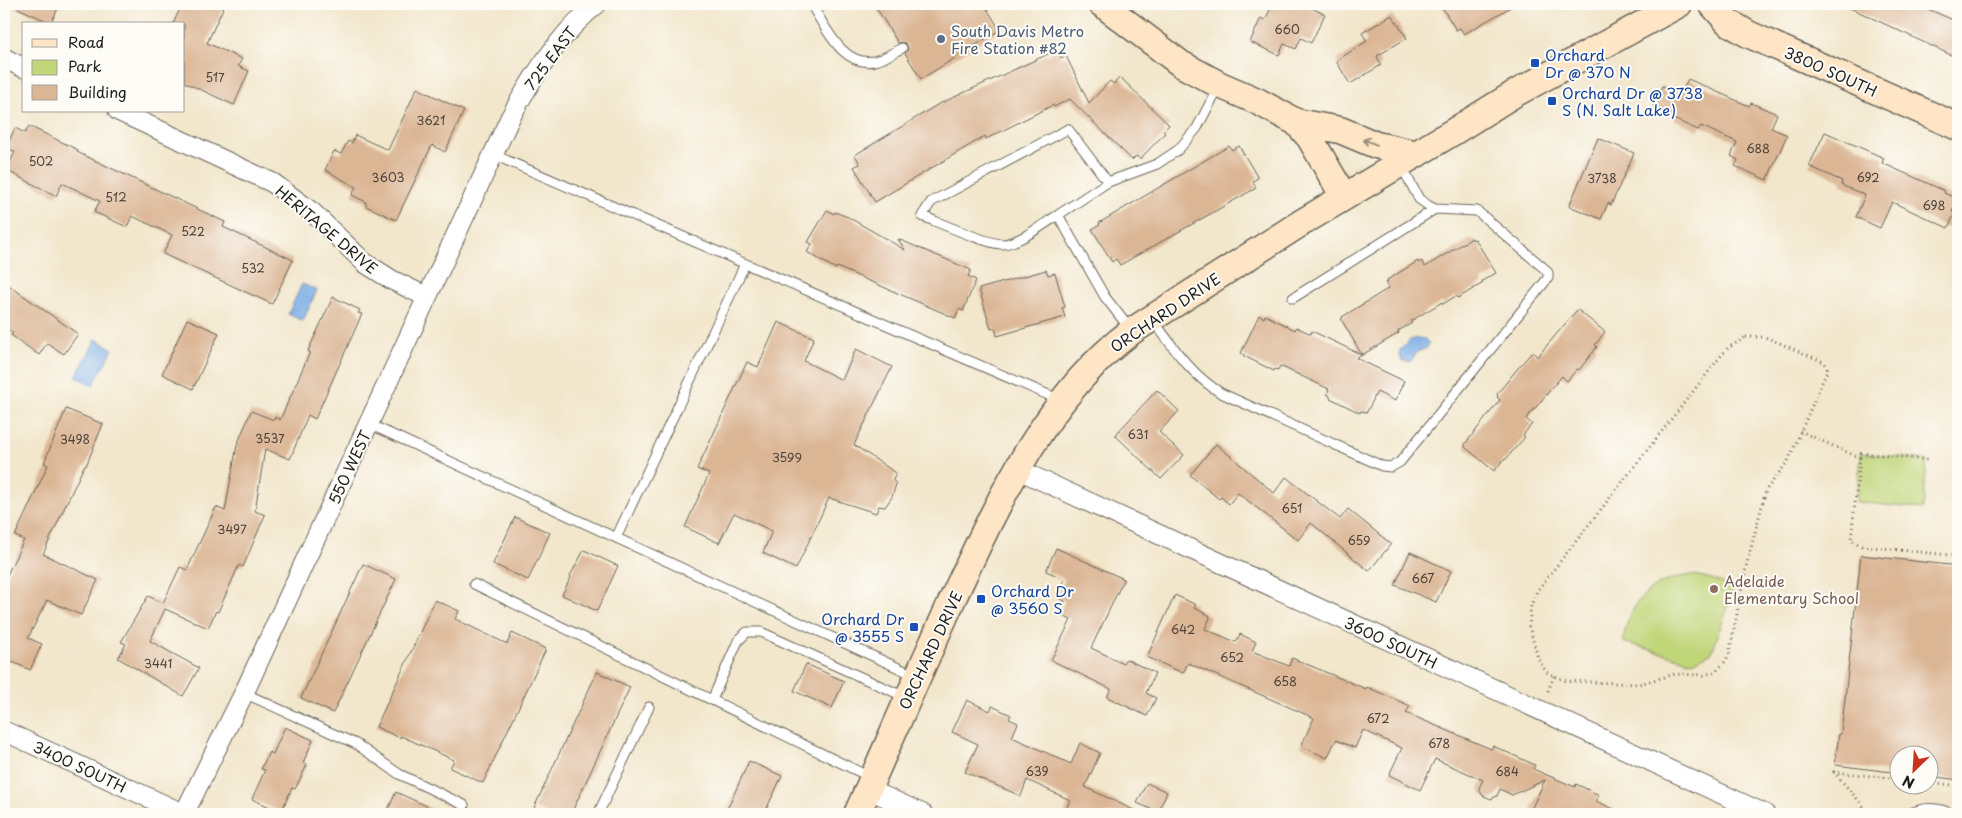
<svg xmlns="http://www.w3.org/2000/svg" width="1962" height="818" viewBox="0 0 1962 818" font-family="'Playpen Sans',sans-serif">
  <rect width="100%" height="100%" fill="#fdfcf7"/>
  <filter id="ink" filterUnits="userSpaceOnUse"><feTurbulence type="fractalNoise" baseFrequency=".02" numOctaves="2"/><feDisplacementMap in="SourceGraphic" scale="10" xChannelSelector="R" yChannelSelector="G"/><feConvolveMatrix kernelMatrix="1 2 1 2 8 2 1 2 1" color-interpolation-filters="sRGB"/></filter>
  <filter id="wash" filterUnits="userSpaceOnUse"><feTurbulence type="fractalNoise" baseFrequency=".0096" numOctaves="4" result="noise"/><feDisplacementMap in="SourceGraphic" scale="20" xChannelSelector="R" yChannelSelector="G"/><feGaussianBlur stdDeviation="1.12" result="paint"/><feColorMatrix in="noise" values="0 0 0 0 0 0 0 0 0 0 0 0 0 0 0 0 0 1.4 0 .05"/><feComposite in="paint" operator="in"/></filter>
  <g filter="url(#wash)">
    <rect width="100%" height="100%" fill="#f2e6cb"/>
    <!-- green -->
    <path fill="#c1d579" stroke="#6e784a" d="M1861,453L1927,460L1923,509L1856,502Z
      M1692,575C1708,577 1720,581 1734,589L1712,652L1693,662L1623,642C1629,600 1651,580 1692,575Z"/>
    <!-- water -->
    <path fill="#77abe4" stroke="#4a6480" d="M302,284L317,290L303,321L288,314Z
      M1418,338L1425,339L1429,343L1427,348L1417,352L1411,361L1407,362L1401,360L1399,351L1410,340Z
      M96,339L113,349L93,386L76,376Z"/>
    <g id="blocks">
      <!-- building -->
      <path fill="#dbb694" d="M9,4H60L51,23Z
        M182,4H225L207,43L242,59L238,66L249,71L234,105L184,82V24H173Z
        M874,4H984L1000,30L921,79L905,53L908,49L907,45L903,42L898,43Z
        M1273,4H1303L1325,14L1311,43L1301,38L1296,49L1284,44L1279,55L1250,42L1261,18L1265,20Z
        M1440,4H1516L1464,34L1460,28L1456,30Z
        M1842,4H1916L1958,22V46L1953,56Z
        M1392,15L1407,38L1377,56L1381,65L1350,84L1336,61L1367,41L1362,33Z
        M1057,50L1061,58L1066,56L1089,103L1110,81L1114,84L1120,77L1169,125L1163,131L1165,133L1140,159L1136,156L1132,160L1070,99L1054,107L1053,105L986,139L985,136L875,202L854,167L860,164L855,155L937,105Z
        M1688,79L1749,106L1751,103L1777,114L1771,128L1787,135L1767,180L1735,166L1738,160L1731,156L1737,142L1701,126L1698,130L1669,117L1671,113L1653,106L1662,86L1681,94Z
        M417,88L464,111L445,152L432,145L396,220L366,206V202L352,195L356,187L325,170L334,151L341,154L348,141L352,143L355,135L388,150Z
        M29,126L78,150L77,152L225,222L223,227L293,260L272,304L163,254L172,235L132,216L127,227L94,212L100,201L62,183L56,196L6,170L15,152L6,148L15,128L25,133Z
        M1825,132L1884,158L1882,163L1945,191L1944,193L1958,199L1952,212L1955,213L1948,228L1892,202L1880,228L1856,217L1865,195L1841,185L1842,181L1809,166Z
        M1598,138L1634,153L1611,205L1608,203L1601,219L1569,206Z
        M1229,146L1232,150L1239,146L1258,178L1253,181L1256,188L1120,265L1116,259L1112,262L1092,229L1100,225L1099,223Z
        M827,210L834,214L835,212L848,217L905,250L898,239L971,270L968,276L976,280L963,311L959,309L955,318L837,267L836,269L807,252L812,244L808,242Z
        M1472,238L1473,240L1475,239L1496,273L1482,281L1483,283L1458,298L1456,296L1443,304L1442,302L1411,321L1412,323L1398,331L1399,333L1362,355L1341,319L1343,318L1342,317L1389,288L1386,283L1388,281L1387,280L1418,261L1419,263L1422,261L1425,267Z
        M1046,270L1048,275L1055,273L1065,307L1062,308L1065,317L997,336L995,328L991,329L979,289Z
        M4,282L78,334L64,354L47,343L39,355L11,335L13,333L4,327Z
        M333,297L360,310L358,313L362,314L315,419L308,415L290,459L265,449L255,511L265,515L243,567L239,565L218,612L216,611L208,628L165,609L150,641L199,668L183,696L118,658L126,644L121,642L148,596L163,603L180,567L187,570L216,507L225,511L237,445L251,411L274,420L275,417L280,420L310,352L308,351Z
        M1578,310L1605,332L1595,345L1597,347L1579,370L1577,369L1567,381L1562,376L1526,419L1532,424L1523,435L1525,437L1505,460L1504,459L1494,471L1465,447V444L1500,400L1497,397L1498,396L1497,394L1518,368L1533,351L1537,357L1576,311Z
        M1259,315L1264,318L1265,315L1295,330L1296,327L1311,334L1312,331L1362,355L1356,358L1404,381L1395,401L1377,392L1367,412L1361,411L1360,413L1330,398V396L1327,394L1329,389L1280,366L1278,370L1275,369L1274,371L1244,356V355L1241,353Z
        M187,319L219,333L193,389L162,374Z
        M778,322L814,338L804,361L842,380L856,349L892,367L854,445L896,473L893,480L896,484L892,497L885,507L879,506L876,513L829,498L796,569L763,553L772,531L734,513L719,543L685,527L709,474L697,469L747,362L758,367Z
        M1157,390L1179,411L1159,432L1184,455L1161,479L1115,435Z
        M66,409L103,424L86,466H84L43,554L98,580L81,615L47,600L28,638L42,644L30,670L4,658V581L24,540L15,536L48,465L44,463Z
        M1216,444L1274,493L1286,477L1340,519L1348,509L1391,544L1369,571L1311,523L1298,540L1238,493L1229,504L1221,497L1219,499L1190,475Z
        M515,517L550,533L528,580L493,564Z
        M1056,548L1124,579L1091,648L1123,663L1126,659L1155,673L1146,693L1156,698L1147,716L1107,697L1111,689L1051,660L1071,620L1059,614L1065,601L1057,597L1065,579L1046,571Z
        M584,550L618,566L597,611L562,595L571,577L570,576Z
        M1410,552L1451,571L1436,602L1395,585Z
        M1861,555L1958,566V780L1930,776V756H1900V773L1835,765L1839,734H1841Z
        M363,564L396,579L333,713L301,698Z
        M1175,595L1196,605L1194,608L1209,615L1210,618L1205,629L1236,642L1240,634L1256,642L1252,651L1289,666L1292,658L1366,689L1367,687L1410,706L1406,713L1491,749L1493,746L1535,765L1533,769L1575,787L1576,784L1599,795L1596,801L1624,814H1529L1545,780L1512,795L1500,789L1497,796L1491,799L1482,795L1479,788L1483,780L1435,759L1420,790L1389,775L1402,748L1363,730L1355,748L1336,740L1327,758L1301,746L1314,718L1188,663L1183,673L1147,657Z
        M435,600L459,611L455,619L507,644L512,633L546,649L483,783L450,768L454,760L401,736L400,738L376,727Z
        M806,664L844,681L832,708L794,691Z
        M597,672L630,687L571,814H548L534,808Z
        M967,700L990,711L992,706L1011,715L1009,719L1018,723L1012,737L1071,764L1080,743L1100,753L1085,787L1142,814H1064L1070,800L1027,780L1021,796L965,772L978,744L952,732Z
        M285,727L313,740L303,763L307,765L295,789L292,788L281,812L252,799L265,770L261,769L269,752L273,754Z
        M749,761L782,776L764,814H725Z
        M1147,783L1167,792L1158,812L1137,803Z
        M396,792L444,814H386Z"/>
    </g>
  </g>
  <g filter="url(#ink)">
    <use href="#blocks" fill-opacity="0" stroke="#676359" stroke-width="1"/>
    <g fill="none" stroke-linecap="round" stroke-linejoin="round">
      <!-- lane casing -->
      <g stroke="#676359" stroke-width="11">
        <path id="lane" d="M811,4C826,28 845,73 881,59C888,56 895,52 902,48
          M492,154L1060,400
          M1058,215C1044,224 1019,243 1003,244C989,245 938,222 922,216L931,202L1068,129L1108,182
          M1293,298L1435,209
          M1153,320C1173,347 1191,375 1221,393L1382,466L1391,467L1400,462L1548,278V273L1545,269L1477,211L1435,209L1429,206L1419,199L1402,167
          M1130,329L1105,297L1058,215L1108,182L1157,164L1178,150L1197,128L1219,86
          M369,424L916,676
          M616,538L745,264
          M474,584L872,778
          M244,693L356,744L399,774L464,805L460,814
          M712,700L738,641L747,632H761L905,697
          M598,814L649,707
          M1908,814C1923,807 1937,806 1952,814"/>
      </g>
      <!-- street casing -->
      <g stroke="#676359" stroke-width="21">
        <path id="street" d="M4,58L24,68
          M118,111L273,183L312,212L365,263L392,280L427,297
          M1017,469L1765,814
          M4,731L184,814
          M868,789L923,814
          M184,814L244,693L510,118C531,79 561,32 597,4"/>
      </g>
      <!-- secondary casing -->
      <g stroke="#676359" stroke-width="29">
        <path id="secondary" d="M1102,4L1181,64L1220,85L1257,101L1296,122L1310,138L1344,197
          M1712,4L1728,22L1748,34L1958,127
          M1296,122L1340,130L1376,145L1417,154
          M857,814C889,742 921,668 954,596C998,502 1047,394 1132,331L1301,223L1453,132L1514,94L1679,4"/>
      </g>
      <!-- path -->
      <path stroke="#676359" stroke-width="3" stroke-dasharray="1 4" stroke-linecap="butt" d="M1746,337H1765L1824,362L1827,366V371L1788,461L1766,490L1746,567L1729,655L1724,663L1715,672L1704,675L1675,674L1639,684L1566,681L1546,672L1538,658L1529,626L1531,605L1537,591L1720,357L1728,348Z
        M1800,431L1860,458L1851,540L1862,546L1958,556
        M1860,458L1861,453L1927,460
        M1548,691L1554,676
        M1930,782L1958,786
        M1870,814L1834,772L1900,779"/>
      <!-- lane -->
      <use href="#lane" stroke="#fff" stroke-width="9"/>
      <!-- street -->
      <use href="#street" stroke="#fff" stroke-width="19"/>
      <!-- secondary -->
      <use href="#secondary" stroke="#fee5c5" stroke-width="26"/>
    </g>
    <!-- one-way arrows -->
    <defs><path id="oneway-shaft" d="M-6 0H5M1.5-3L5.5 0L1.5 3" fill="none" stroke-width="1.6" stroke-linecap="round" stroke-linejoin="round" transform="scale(1.25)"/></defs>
    <use stroke="#988b79" href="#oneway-shaft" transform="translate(1370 142) rotate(-158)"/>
  </g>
  <!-- markers -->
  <circle fill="#5c6f8a" stroke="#fdfcf7" stroke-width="2" cx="941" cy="39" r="5"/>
  <g fill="#1a4fb4" stroke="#fdfcf7" stroke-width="2">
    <rect x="1530" y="58" width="10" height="10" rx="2.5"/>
    <rect x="1547" y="96" width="10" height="10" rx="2.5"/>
    <rect x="976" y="594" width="10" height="10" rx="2.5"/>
    <rect x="909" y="622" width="10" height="10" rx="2.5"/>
  </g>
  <circle fill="#8d6e63" stroke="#fdfcf7" stroke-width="2" cx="1714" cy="589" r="5"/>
  <g text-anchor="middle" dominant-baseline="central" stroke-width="4" stroke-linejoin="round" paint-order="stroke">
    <!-- number labels -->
    <g font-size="12" fill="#4c423a">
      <text x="1287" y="29">660</text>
      <text x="215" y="77">517</text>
      <text x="431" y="120">3621</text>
      <text x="1758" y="148">688</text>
      <text x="41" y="161">502</text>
      <text x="388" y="177">3603</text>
      <text x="1868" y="177">692</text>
      <text x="1602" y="178">3738</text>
      <text x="116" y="197">512</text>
      <text x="1934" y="205">698</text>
      <text x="193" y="231">522</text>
      <text x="253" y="268">532</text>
      <text x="1138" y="434">631</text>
      <text x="270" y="438">3537</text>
      <text x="75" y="439">3498</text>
      <text x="787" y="457">3599</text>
      <text x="1292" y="508">651</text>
      <text x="232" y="529">3497</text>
      <text x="1359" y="540">659</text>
      <text x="1423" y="578">667</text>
      <text x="1183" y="629">642</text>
      <text x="1232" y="657">652</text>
      <text x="158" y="663">3441</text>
      <text x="1285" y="681">658</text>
      <text x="1378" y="718">672</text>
      <text x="1439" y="743">678</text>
      <text x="1037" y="771">639</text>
      <text x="1507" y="771">684</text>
    </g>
    <!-- service labels -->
    <g font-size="15" fill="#4e5e75" stroke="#fdfcf7" text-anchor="start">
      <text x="951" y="30">South Davis Metro<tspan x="951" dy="17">Fire Station #82</tspan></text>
    </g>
    <!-- transit labels -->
    <g font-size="15" fill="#164399" stroke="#fdfcf7" text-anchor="start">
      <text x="1545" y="54">Orchard<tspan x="1545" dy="17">Dr @ 370 N</tspan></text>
      <text x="1562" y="92">Orchard Dr @ 3738<tspan x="1562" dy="17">S (N. Salt Lake)</tspan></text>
      <text x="991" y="590">Orchard Dr<tspan x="991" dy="17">@ 3560 S</tspan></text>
      <text x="904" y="618" text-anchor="end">Orchard Dr<tspan x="904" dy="17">@ 3555 S</tspan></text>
    </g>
    <!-- street labels -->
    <g font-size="15" fill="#1c1c1c" stroke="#fdfcf7">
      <text transform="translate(550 58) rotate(-53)">725 EAST</text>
      <text transform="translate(1831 71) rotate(24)">3800 SOUTH</text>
      <text transform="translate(327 229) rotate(40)">HERITAGE DRIVE</text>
      <text transform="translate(1165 312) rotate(-34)">ORCHARD DRIVE</text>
      <text transform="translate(349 467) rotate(-65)">550 WEST</text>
      <text transform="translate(1391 642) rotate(25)">3600 SOUTH</text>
      <text transform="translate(930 650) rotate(-65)">ORCHARD DRIVE</text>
      <text transform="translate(80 766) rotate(25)">3400 SOUTH</text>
    </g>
    <!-- education labels -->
    <g font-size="15" fill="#785e54" stroke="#fdfcf7" text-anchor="start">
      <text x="1724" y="580">Adelaide<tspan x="1724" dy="17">Elementary School</tspan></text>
    </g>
  </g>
  <!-- margin -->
  <rect width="1962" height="818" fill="none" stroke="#fdfcf7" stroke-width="20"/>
  <!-- legend -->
  <rect x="22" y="22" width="162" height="90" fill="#fdfcf7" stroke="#a3a29f"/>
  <rect x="32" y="39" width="25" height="8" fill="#fee5c5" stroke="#a3a29f"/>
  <text x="68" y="48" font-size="15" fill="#1c1c1c">Road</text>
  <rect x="32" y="60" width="25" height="15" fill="#c1d579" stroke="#a3a29f"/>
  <text x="68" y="72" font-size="15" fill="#1c1c1c">Park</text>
  <rect x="32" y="85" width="25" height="15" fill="#dbb694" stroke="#a3a29f"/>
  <text x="68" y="98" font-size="15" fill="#1c1c1c">Building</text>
  <!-- north arrow -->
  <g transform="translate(1914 770) rotate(205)"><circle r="24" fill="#fdfcf7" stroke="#a3a29f"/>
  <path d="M0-4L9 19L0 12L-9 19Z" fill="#c8321e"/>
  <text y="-8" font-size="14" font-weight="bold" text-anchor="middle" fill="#1c1c1c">N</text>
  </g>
</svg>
